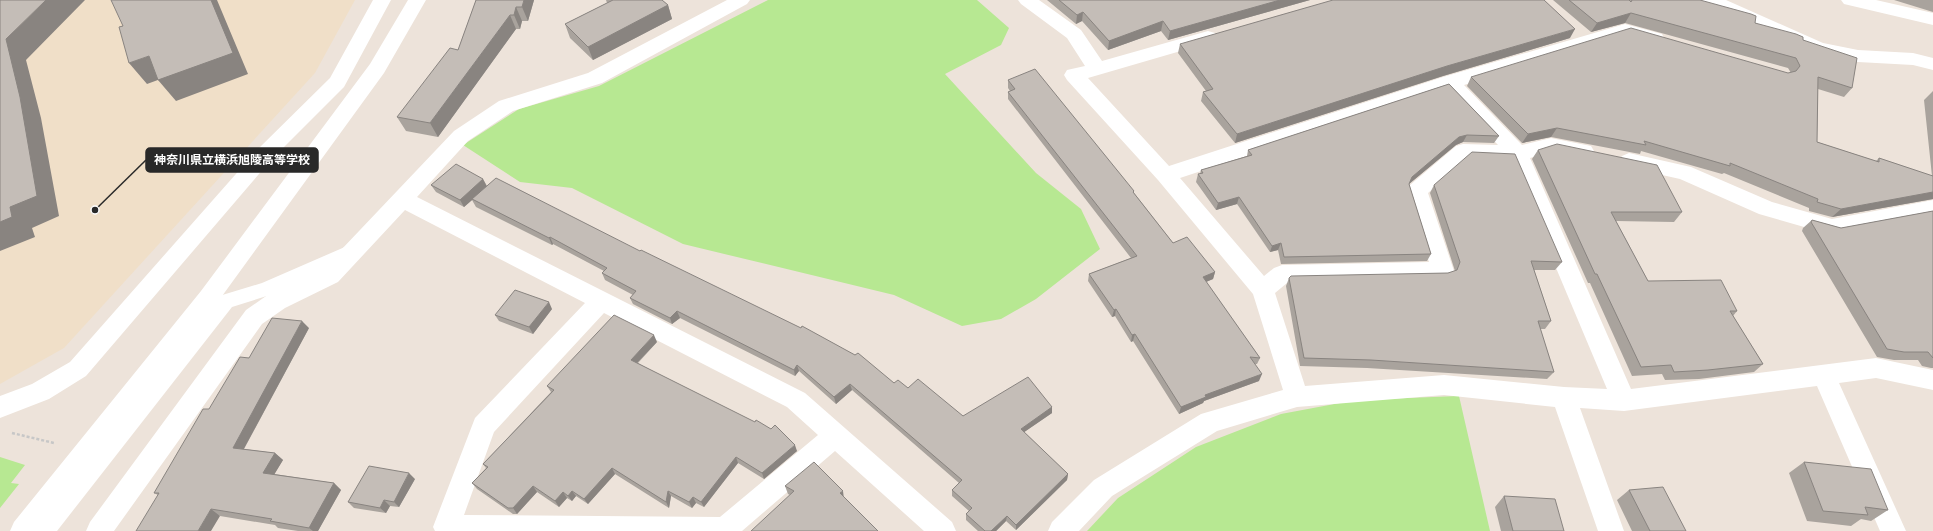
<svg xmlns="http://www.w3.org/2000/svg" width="1933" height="531" viewBox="0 0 1933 531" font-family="'Varela Round','Noto Sans JP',sans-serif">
  <rect width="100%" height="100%" fill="#ede3da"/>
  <!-- education -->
  <path fill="#f0dfc8" d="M0,0H355L315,73L64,348L0,384Z"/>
  <!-- green -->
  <path fill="#b7e892" d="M768,0H977L1009,28L1001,45L945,74L1036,173L1081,209L1100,249L1036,299L1001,319L962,326L894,295L683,244L572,188L520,182L463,145L519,109L599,86Z
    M1459,396L1490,531H1087L1118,498L1196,447L1281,414L1356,400Z
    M0,457L25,465L11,483L19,484L0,508Z"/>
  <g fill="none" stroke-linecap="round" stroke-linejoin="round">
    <!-- path -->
    <path stroke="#c7c7c7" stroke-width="2.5" stroke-dasharray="3 2" stroke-linecap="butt" d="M12,433L54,443"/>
    <!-- lane -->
    <path fill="#fff" fill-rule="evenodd" d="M354,243L360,245L363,250L360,255L273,294L232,307L57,531H33L36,524L219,296L262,283Z"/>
    <!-- street -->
    <path fill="#fff" fill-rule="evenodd" d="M373,0H391L344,87L271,160L86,376L49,399L0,418V396L32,384L70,362L257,150L330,78Z
      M408,0H426L384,73L217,303L39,531H10L14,522L201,291L370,64Z
      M727,0H750L747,4L602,83L513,111L468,141L417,197L805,393L952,522L956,531H924L835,451L742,531H435L433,527L475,418L585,303L405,210L338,282L285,308L262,324L114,531H86L90,522L246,310L269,294L322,270L454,131L499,101L588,73ZM604,313L787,407L818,435L720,517L464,515L494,432Z
      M1018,0H1039L1081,30L1102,61L1208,31L1215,33L1217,37L1215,41L1088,78L1169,166L1443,77L1625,24L1662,34L1664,38L1662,42L1655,44L1625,36L1464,85L1522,145L1551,138L1591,146L1594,151L1591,156L1584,158L1551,152L1530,158L1631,389L1876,358L1933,370V390L1876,378L1839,383L1906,531H1880L1817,386L1624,411L1580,408L1624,531H1598L1555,407L1444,395L1297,407L1217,431L1112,496L1079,531H1048L1052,522L1094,480L1201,414L1283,390L1253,294L1158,180L1067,80L1064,75L1067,70L1085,66L1067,38L1021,4ZM1446,90L1498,145L1463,144L1456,146L1410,185L1407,191L1429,262L1282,265L1274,268L1264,276L1180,178ZM1467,159L1511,161L1607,389L1564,387L1444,375L1305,386L1275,293L1287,283L1443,280L1451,277L1454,271L1428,193Z
      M1701,0H1726L1823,43L1858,50L1913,53L1933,58V70L1913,65L1858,62L1812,52L1704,4Z
      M1841,0H1876L1933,13V25L1844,4Z
      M1629,153L1691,167L1772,202L1832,219L1933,200V216L1832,235L1759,214L1680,179L1622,166L1619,161L1622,156Z"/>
  </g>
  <!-- wall -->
  <path fill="#a9a39d" d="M476,0H534L528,21H522L520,29H516L438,137L406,131L397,117L458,50Z
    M606,0H662L668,5L672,19L593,60L570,38L565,24L607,3Z
    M1047,0H1310L1168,40L1161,31L1108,50L1082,21L1076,24Z
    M1553,0H1700L1755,23L1803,40L1852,88L1844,97L1818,89L1817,142L1876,161L1879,158L1932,176L1924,100L1933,91V199L1832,217L1809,211V208L1724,173L1722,174L1641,151L1640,154L1551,137L1522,143L1467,86L1471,77L1788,73H1791L1788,68L1625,23L1591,32Z
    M1894,0H1933V12Z
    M1570,38L1443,76L1235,143L1201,101L1203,92L1206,91L1178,53L1180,44Z
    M1008,80L1134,191V193L1173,243L1215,272L1213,279L1206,282L1260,358L1257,364H1255L1259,381L1204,401L1203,403L1179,414L1133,341L1131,342L1115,316L1112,317L1088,281L1089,274L1131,258L1008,99V92L1010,91L1008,88Z
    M1449,84L1499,136L1494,143L1463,142L1456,145L1409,184L1431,254L1427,261L1281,264L1278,250L1270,252L1237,204L1216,210L1196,182L1198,174H1200L1201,170L1247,156L1248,150Z
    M1538,150L1682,212L1674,222L1616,221L1648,281L1737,311L1733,316L1763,364L1754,372L1699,379L1665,380L1662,374L1632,376L1590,283H1588L1532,159Z
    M483,179L487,186L894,383L908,388L963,416L1052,407V413L1024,432L1068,474L1067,480L1016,530L1006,521L996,531H978L966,520V514L969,511L952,496V490L959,483L852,390L836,404L799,371L795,376L680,318L672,324L633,304L630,298L633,295L605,280L602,273L604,271L553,244L552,245L476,207L472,200L464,207L436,192L431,185Z
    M1434,185L1562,262L1555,270H1534L1551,321L1545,329H1540L1554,372L1547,379L1367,368L1300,366L1286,286L1289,278L1448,273L1455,271L1430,193Z
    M1933,211V368H1931L1922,366L1918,360H1894L1877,357L1802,231L1803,228L1812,220L1841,228Z
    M552,309L533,334L499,321L495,315Z
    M309,328L244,449L275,453L283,460L274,474L334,483L341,490L318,531H298L278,528L275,525L220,516L158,495L154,493L209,409L249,358Z
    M657,342L638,363L797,451L764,479L738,463L704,507L696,503L692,508L671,496L669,508L615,474L588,504L576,496L572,501L567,498L559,507L537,492L517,514H513L477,489L472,483L486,468L483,464L551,392L547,386Z
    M1804,462L1888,510L1871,521L1861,519L1851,526L1807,521L1789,473Z
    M415,479L399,507L390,506L386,513L354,508L348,502Z
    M785,486L844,497L790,495L788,494Z
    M1629,490L1686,531H1632L1617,500Z
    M1504,496L1564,531H1501L1495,507Z"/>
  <!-- shaded-wall -->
  <path fill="#898480" d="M46,0H85L26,60L41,118L59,216L32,228L35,237L0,251V222L10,207L6,39Z
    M211,0H217L248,74L176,101L158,80Z
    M524,0H534L528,21L522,7Z
    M1280,0H1310L1168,40L1170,31Z
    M668,5L672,19L593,60L588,47Z
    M516,7L522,21L520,29L514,15Z
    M1083,12L1082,21L1076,24L1077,15Z
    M1631,13L1625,23L1591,32L1597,23Z
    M510,15L516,29L438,137L430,123Z
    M1163,21L1161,31L1108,50L1109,41Z
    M1575,29L1570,38L1443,76L1235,143L1237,134L1447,66Z
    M149,56L166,77L147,84L129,63Z
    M1557,128L1551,137L1522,143L1528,134Z
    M1467,135L1463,142L1456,145L1409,184L1412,177L1459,137Z
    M483,179L487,187L464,207L460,200Z
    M1933,192V199L1832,217L1841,209Z
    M1239,197L1237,204L1216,210L1218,203Z
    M550,237L553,244L552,245L549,238Z
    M1281,243L1278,250L1270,252L1272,246Z
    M1215,272L1213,279L1201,284L1203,277Z
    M549,302L552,309L533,334L529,327Z
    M1116,309L1115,316L1112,317L1114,310Z
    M677,311L680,318L672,324L670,318Z
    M302,321L309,328L241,454L233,448Z
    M1135,334L1133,341L1131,342L1132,335Z
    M654,335L657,342L634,366L631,360Z
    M797,365L799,371L795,376L794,370Z
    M1262,374L1259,381L1204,401L1203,403L1179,414L1181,407L1205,395Z
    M850,384L852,390L836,404L834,397Z
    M1052,407V413L1020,435L1021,429Z
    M795,445L797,451L764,479L762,473Z
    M275,453L283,460L271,480L263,473Z
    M736,457L738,463L704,507L701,502Z
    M612,468L615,474L588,504L584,499Z
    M409,473L415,479L399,507L394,502Z
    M1068,474L1067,480L1016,530V525Z
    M334,483L341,490L318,531H313L309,528Z
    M533,486L537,492L517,514L513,508Z
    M572,491L576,496L572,501L568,496Z
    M668,491L671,496L669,508L666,502Z
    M843,491L844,499L840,493Z
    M563,492L567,498L559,507L555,501Z
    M693,497L696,503L692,508L689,502Z
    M384,500L390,506L386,513L380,508Z
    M211,509L220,516L211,531H198Z
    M1007,516L1006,521L996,531H991Z"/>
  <!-- building -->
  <path fill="#c4bdb7" stroke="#898480" d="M0,0H46L6,39L20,97L37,196L10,207L12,217L0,222Z
    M111,0H211L233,53L158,80L149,56L129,63L119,27L123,26Z
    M476,0H524L522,7H516L514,15H510L430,123L397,117L450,48L458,50Z
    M613,0H662L668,5L588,47L565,24Z
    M1059,0H1280L1170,31L1163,21L1109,41L1083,12L1077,15Z
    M1333,0H1544L1575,29L1447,66L1237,134L1203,92L1213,89L1180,44Z
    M1569,0H1629L1631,2L1632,0H1700L1751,14L1756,16L1755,23L1796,34L1803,37V40L1857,58L1852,88L1818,77L1817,142L1879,162V158L1933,176V192L1841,209L1817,202L1818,199L1730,163V166L1644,141L1646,145L1557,128L1528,134L1471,77L1631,28L1788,73L1796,71L1800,66L1796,58L1631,13L1597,23Z
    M1035,69L1134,191L1133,192L1173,243L1187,237L1215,272L1203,277L1260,358L1250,357L1262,374L1205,395L1206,397L1181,407L1135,334L1132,335L1116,309L1114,310L1089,274L1137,256L1008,92L1015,89L1008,80Z
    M1449,84L1499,136L1467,135L1459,137L1412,177L1409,184L1431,254L1284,257L1281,243L1272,246L1239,197L1218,203L1198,174L1203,173L1201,170L1252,155L1248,150Z
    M1557,144L1657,165L1682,212H1611L1648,281L1721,280L1737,311H1730L1763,364L1708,370L1674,372L1671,365L1641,367L1597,274H1595L1538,150Z
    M1472,152L1515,154L1562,262L1531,261L1551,321H1538L1554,372L1371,360L1304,358L1289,278L1291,276L1448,273L1457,270L1460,262L1434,185Z
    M456,164L483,179L460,200L431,185Z
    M496,178L640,251L641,250L801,328L802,326L855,355L858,353L894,383L898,380L908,388L918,379L963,416L1028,377L1052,407L1021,429L1068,474L1016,525L1007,516L991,531H985L966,514L972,508L952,490L962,480L850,384L834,397L797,365L794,370L677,311L670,318L630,298L636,291L602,273L607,268L550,237L549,238L472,199Z
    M1933,211V358L1928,352H1904L1887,349L1811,222L1812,220L1841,228Z
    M515,290L549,302L529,327L495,315Z
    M614,315L654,335L631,360L755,422L756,420L771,429L775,425L795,445L762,473L736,457L701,502L693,497L689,502L668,491L666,502L612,468L584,499L572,491L568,496L563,492L555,501L533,486L513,508H508L472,483L488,467L483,464L554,390L547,386Z
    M272,318L302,321L233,448L275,453L263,473L334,483L309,528L270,521L272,519L211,509L198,531H136L159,493H154L203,409H209L240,357L249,358Z
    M814,462L843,491L840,493L878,531H751L794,491L785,486Z
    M1804,462L1871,469L1888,510L1865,507L1868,515L1823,511Z
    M369,466L409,473L394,502L384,500L380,508L348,502Z
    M1663,487L1686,531H1650L1629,490Z
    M1504,496L1555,499L1564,531H1513Z"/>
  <!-- callouts -->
  <path fill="none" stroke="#292929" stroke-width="1.5" d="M95 210L146 160"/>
  <circle fill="#292929" stroke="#fff" stroke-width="1.5" cx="95" cy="210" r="4"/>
  <rect fill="#292929" stroke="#292929" stroke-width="1.5" x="146" y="148" width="172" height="24" rx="4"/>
  <g font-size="12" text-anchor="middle" font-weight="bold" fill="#fff">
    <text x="232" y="164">神奈川県立横浜旭陵高等学校</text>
  </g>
</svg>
